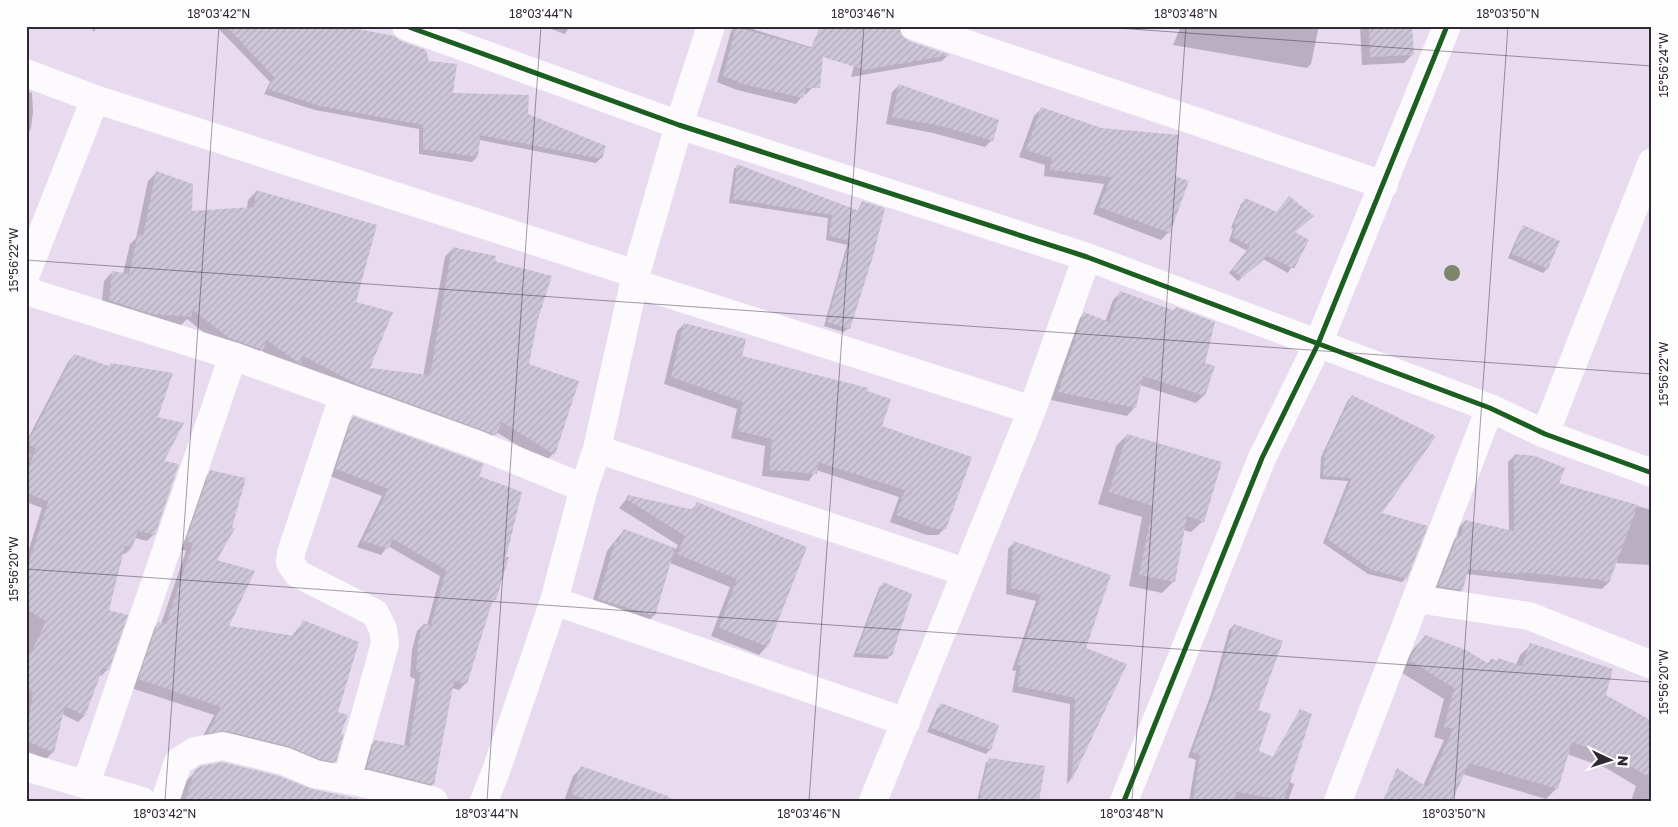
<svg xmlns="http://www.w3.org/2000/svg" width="1678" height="827" viewBox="0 0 1678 827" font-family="'Golos Text',sans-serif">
  <defs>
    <pattern id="building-hatch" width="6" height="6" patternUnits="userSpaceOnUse" patternTransform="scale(1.25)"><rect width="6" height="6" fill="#cdc6d7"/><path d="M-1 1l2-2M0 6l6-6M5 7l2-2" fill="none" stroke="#b0aab9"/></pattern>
  </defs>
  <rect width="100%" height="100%" fill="#e8dbf0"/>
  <!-- shadow -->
  <path fill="#0003" d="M92,26H99L93,32Z
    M216,26H342L428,62L452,94L527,115L601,158L596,163L480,140L477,157L472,162L419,154V129L315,110L264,94L270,82Z
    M542,26H570L565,34Z
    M736,26H743L817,49L813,87L806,94H804L796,104L737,90L717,82L731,31Z
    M864,26L901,37L908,42L948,55L942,61L851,77Z
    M1081,26H1093L1089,29Z
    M1181,26H1319L1311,64L1307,68L1173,45Z
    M1360,26H1411L1413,54L1404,63L1362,65Z
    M899,85L992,140L985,147L933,133L886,124L892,92Z
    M26,90L32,93L33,111L31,128L26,138Z
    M1041,109L1187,182L1168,233L1161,240L1093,214L1104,184L1044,176L1045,165L1019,157L1034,116Z
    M738,165L857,212L862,202L849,328L844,332L824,326L847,245L826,240L828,218L729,203L734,169Z
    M156,173L190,212L247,208L248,200L257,191L355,303L368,369L423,376L445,257L453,248L493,262L536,318L528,365L553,454L545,462L496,432L487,443L291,371L261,350L254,358L221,346L187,319L181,325L144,322L101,308L104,281L112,272L123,274L130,244L136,238L148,181Z
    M1245,200L1276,213L1285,202L1293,233L1307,240L1288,273L1263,259L1238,281L1229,273L1247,251L1229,241L1233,229L1231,228L1241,204Z
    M1524,227L1558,241L1547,269L1543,273L1508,258L1520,231Z
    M1121,292L1173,311L1176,308L1204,395L1196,403L1140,385L1135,407L1127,416L1051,400L1076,322L1084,314L1105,322L1113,300Z
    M684,324L740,357L865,392L881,427L945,528L938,535H927L890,522L899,497L816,470L809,481L762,476L765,446L731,438L737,409L664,384L677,331Z
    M74,355L157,418L163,461L154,534L147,541L135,538L131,548L125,554L122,553L107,611L108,669L101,676L99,675L84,716L78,722L62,714L53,752L46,759L26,751V558L42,508L26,502V466L30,455L26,453V442L68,362Z
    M1352,396L1380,514L1406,578L1402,582L1368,574L1323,543L1348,481L1320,479L1321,457L1348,400Z
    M353,418L477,477L495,599L490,604L465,684L459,690L452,688L433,784L426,791L361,774L368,748L375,741L404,747L415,679L410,677L412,650L417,631L424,624L427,625L440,576L388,546L381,555L357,547L382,496L330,476L347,424Z
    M1127,435L1203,521L1191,532L1183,530L1174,581L1162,593L1129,586L1142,517L1098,504L1116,446Z
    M1514,456L1557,484L1652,510V565L1615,563L1608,583L1602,589L1466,574L1462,590L1456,596L1433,592L1452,542L1457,537L1459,527L1465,521L1509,531L1508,462Z
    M211,472L215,561L227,627L292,636L303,622L337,712L335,761L327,769L201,740L214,715L131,688L150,632L159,623L161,624L186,551L179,549L202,480Z
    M629,496L690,511L697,504L806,548L767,646L759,655L711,636L730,587L670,563L654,615L647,623L591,607L607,551L624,530L676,549L678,545L619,508Z
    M1014,543L1084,648L1125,665L1071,779L1067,784L1070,704L1012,692L1016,671L1012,670L1036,601L1006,594L1008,549Z
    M883,584L891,655L887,659L853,657L879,588Z
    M1234,625L1257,711L1258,751L1272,758L1301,710L1289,782L1294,784L1288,801H1189L1196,760L1188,757L1211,694L1229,630Z
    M1425,637L1487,664L1491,660L1496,662L1498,660L1516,665L1520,655L1531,645L1604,695L1652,722V801H1631L1636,786L1606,768L1567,754L1557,788L1546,799L1462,774L1416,801L1444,740L1434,737L1444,699L1399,671L1414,648Z
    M941,704L990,750L986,754L927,732L937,709Z
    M990,759L1038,801H977L986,763Z
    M581,768L678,801H564L573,776Z
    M196,771L312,791L364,801H175L180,787Z"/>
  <!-- building -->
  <path fill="url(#building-hatch)" d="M226,26H342L394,36L401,41L426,50L429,61L457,64L453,93L529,95L528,114L606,146L602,159L480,135L478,157L423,149V125L320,106L268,89L274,77Z
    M820,26H899L902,36L909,41L950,55L865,70L823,57L820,88H806L803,98L743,84L723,76L736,27L811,48Z
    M1369,26H1412L1414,55L1370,57Z
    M899,84L999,120L993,141L941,126L892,117Z
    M1041,107L1101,128L1179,135L1175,176L1189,181L1170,233L1099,207L1111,177L1050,170L1052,158L1026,150Z
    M737,164L859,211L862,201L885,208L874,253L850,329L827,322L850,241L829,236L832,215L733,199Z
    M156,171L193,184L192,211L254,207L256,190L377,225L356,302L393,312L370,368L430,375L452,247L496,256L495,261L552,276L538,319L529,364L579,381L555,455L502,422L496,435L357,384L303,356L300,364L267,340L263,350L229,338L193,310L191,317L152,314L109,300L112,271L129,274L138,234L143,236Z
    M1289,196L1314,216L1295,232L1309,240L1294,269L1268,256L1242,278L1232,269L1250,246L1232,237L1237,225L1234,224L1245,198L1277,212Z
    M1523,225L1560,241L1548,269L1512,254Z
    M1120,291L1175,311L1176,307L1215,322L1205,363L1215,366L1205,396L1143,376L1136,408L1058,392L1084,312L1109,322Z
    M684,323L746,339L742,356L868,388L867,391L891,399L882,426L972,457L946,529H935L896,515L905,490L818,462L817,474L769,470L772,439L738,431L743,402L671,377Z
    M74,354L109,366L111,363L173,373L158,417L184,423L164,461L179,464L155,535L138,531L132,548L125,546L109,610L128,615L109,670L103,668L85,716L65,706L54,753L26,741L33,692L26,689V663L46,621L26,609V572L48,502L26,492V476L36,448L27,444Z
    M1352,395L1436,436L1382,513L1428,526L1407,579L1372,570L1327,539L1352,478L1323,476L1325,452Z
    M353,416L484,464L479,476L522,492L506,557H509L496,600L493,599L467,684L454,681L434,785L367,768L374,740L409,746L421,672L416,671L418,642L423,623L431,626L446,570L393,539L388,549L363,541L388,489L336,469Z
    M1127,434L1222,462L1204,522L1187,516L1175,582L1139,575L1153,506L1109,492Z
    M1514,454L1535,456L1565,468L1559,483L1638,505L1609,583L1601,580L1518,572V574L1468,569L1463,590L1438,586L1458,535L1461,536L1465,520L1514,531Z
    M210,470L246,478L232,527L235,528L217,560L255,571L229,626L295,636L303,620L359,642L338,712L348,715L341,733L344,734L336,762L319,759L288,746L227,731L208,733L221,707L138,679L158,622L166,624L193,543L186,541Z
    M628,495L694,510L697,502L807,547L768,647L719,628L737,579L677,554L685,536L626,499Z
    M624,529L675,548L655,616L598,599L615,542L618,543Z
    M1013,541L1111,575L1086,648L1127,664L1072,780L1075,698L1017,686L1021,665H1017L1041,595L1011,588Z
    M883,582L912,594L892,656L856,653Z
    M1234,624L1283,641L1258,710L1271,714L1259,751L1273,757L1300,709L1312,714L1284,800L1236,792L1234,801H1193L1200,755L1192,752L1216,688Z
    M1425,635L1466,650L1489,664L1491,658L1497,661L1498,658L1522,666L1530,643L1613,669L1606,695L1652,721V779L1617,758L1572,742L1558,789L1469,763L1452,801H1383L1397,768L1427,787L1453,729L1444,727L1454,688L1409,660Z
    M941,703L999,725L991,750L931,728Z
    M989,758L1045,766L1039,801H979Z
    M222,762L279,776L312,789L369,801H185L195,770L201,766Z
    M581,766L668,796V801H590L571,794Z"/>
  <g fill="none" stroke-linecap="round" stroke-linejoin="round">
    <!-- street -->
    <path stroke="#fcfafd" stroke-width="28" d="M406,26L679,125L1087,257L1490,408L1545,434L1652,473
      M914,26L1384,185
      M26,73L95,99L636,274
      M26,274L95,99
      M634,283L1032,410
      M26,291L233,356L476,444L584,488
      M343,397L291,553L290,563L298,574L375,613L383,629L385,644L347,780
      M1545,434L1652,162
      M597,449L965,572
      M1417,599L1529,616L1652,665
      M554,601L906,722
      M26,767L142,801
      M86,784L233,356
      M165,801L178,762L195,751L223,746L284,761L315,774L359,782L434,801
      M484,801L496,771L554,601L584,488L597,449L636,274L679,125L711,26
      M873,801L1032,410L1087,257
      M1124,801L1262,458L1318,344L1447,26
      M1338,801L1490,408"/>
    <!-- cycleway casing -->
    <g stroke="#fefefe" stroke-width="8">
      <path id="cycleway" d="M406,26L679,125L1087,257L1490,408L1545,434L1652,473
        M1124,801L1262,458L1318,344L1447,26"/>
    </g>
    <!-- cycleway -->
    <use href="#cycleway" stroke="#1b5e20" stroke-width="5"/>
  </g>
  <!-- trees -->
  <circle fill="#7b866c" cx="1452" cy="273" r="8"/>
  <!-- ticks -->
  <path fill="none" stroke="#312836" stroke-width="1" stroke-opacity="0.45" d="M1089,26L1652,66M26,260L1652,374M26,569L1652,682M165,801L219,26M487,801L541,26M809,801L864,26M1132,801L1186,26M1454,801L1508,26"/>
  <!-- border -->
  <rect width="1678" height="827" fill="none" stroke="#fefefe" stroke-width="55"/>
  <!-- north arrow -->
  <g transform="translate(1610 760) rotate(94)" stroke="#fefefe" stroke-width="4" paint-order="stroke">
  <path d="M0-4L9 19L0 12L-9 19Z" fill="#312836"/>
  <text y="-8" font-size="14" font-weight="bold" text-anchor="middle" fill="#312836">N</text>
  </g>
  <rect x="28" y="28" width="1622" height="772" fill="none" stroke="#312836" stroke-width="2"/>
  <g font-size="12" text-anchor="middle" fill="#312836">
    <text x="219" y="18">18°03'42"N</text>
    <text x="541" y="18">18°03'44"N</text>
    <text x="863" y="18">18°03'46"N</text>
    <text x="1186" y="18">18°03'48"N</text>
    <text x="1508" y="18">18°03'50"N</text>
    <text transform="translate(1664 65) rotate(-90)" y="4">15°56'24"W</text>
    <text transform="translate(14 260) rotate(-90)" y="4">15°56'22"W</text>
    <text transform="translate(1664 374) rotate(-90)" y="4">15°56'22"W</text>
    <text transform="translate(14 569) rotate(-90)" y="4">15°56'20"W</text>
    <text transform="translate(1664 682) rotate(-90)" y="4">15°56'20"W</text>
    <text x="165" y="818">18°03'42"N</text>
    <text x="487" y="818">18°03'44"N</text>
    <text x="809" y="818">18°03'46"N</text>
    <text x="1132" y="818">18°03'48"N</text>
    <text x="1454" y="818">18°03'50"N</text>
  </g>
</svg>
